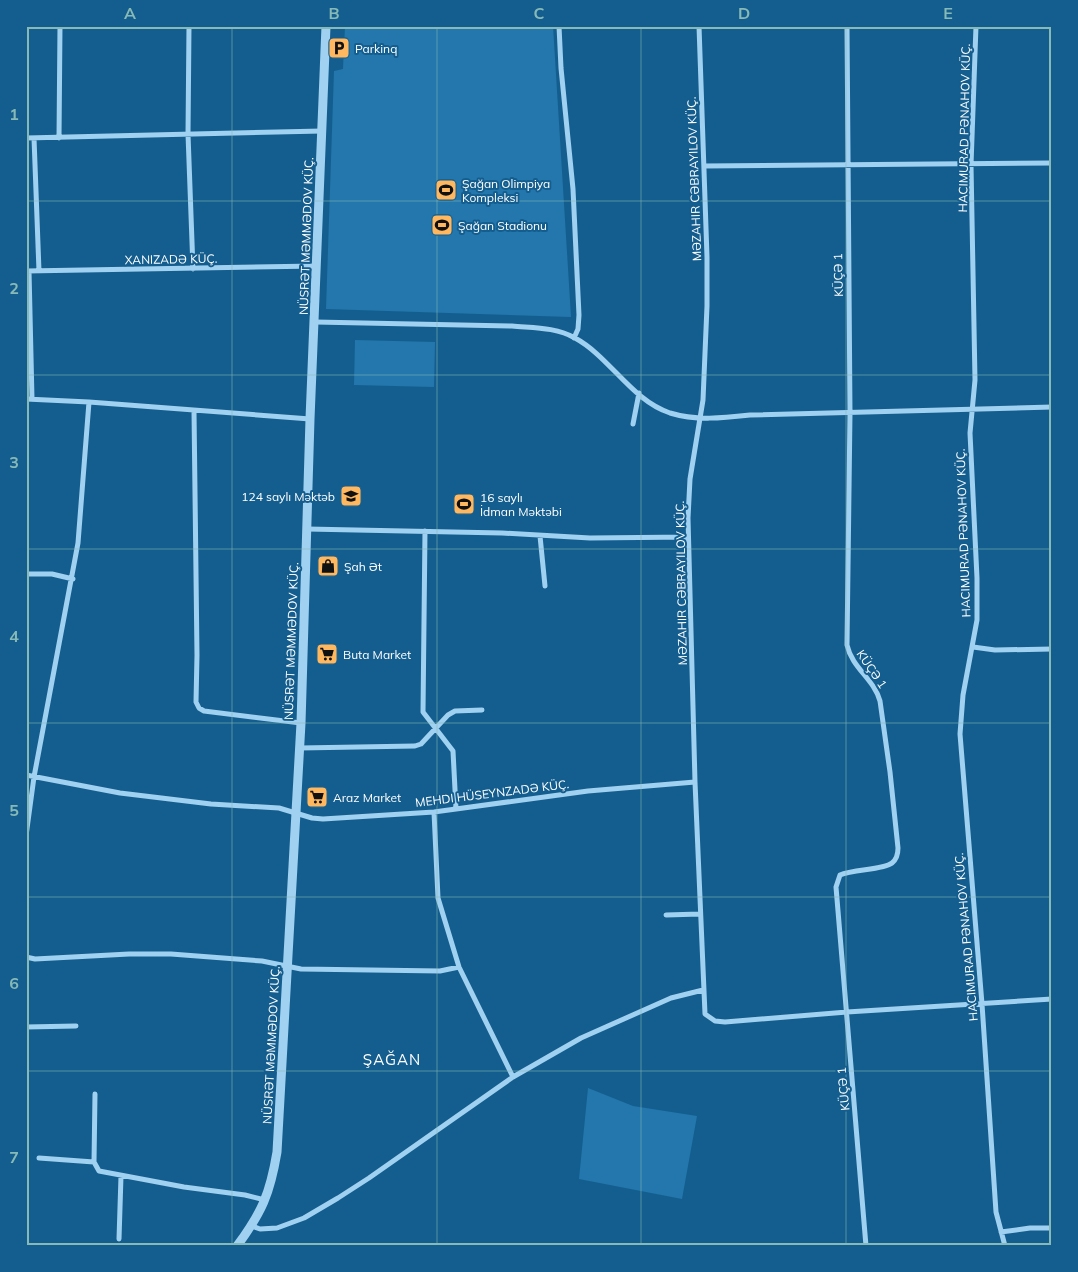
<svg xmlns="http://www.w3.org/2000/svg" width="1078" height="1272" viewBox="0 0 1078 1272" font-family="Mulish,sans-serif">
  <rect width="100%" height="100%" fill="#145e8f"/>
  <!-- green -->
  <path fill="#2377ac" d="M345,26H553L571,317L326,309L334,71L343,69Z
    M355,340L435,342L434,387L354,385Z
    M588,1088L633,1106L697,1116L682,1199L579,1179Z"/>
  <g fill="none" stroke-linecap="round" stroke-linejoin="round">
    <!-- minor -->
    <path stroke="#a0d1f1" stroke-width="5" d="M189,26L188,134L193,269
      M559,26L561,68L573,189L579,315L578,329L574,338
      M699,26L707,257V306L703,400L690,479L688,518L695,782L705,1014L715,1021L725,1022L847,1012L1052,999
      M847,26L850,413L847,645C852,668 874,679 880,701L890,772L898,848C898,854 897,859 892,863C883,870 853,869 840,875L836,887L866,1246
      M976,26L971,165L975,380L970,433L977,578V620L963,695L960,734L982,1004L996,1212L1005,1246
      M26,138L322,131
      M34,138L39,271
      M59,138L60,26
      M704,166L1052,163
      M26,271L317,266
      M29,271L32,399
      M315,322L512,326C533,328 556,327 575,338C610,357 631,400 670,413C696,421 723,418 750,415L1052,407
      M26,399L89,402L310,419
      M194,411L197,655L196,702L199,708L204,711L301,723
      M633,424L639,393
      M307,529L502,533L590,538L688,537
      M425,531L423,712L453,751L456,809
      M540,536L545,586
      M26,574H52L73,579
      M973,647L995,650L1052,649
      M300,748L415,746L421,744L448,715L455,711L482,710
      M26,775L120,793L211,804L279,808L312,818L323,819L434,812L588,791L695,782
      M434,812L438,898L459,967L513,1077
      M26,836L34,777L78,543L89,402
      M666,915L700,914
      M26,957L35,959L129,954H171L262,961L301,969L440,971L459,967
      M26,1027L76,1026
      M95,1094L94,1162L99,1171L184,1187L245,1195L265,1200
      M39,1158L94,1162
      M252,1226L260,1229L277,1228L304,1218L338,1198L369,1178L513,1077L581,1038L671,998L703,990
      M1001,1232L1030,1228H1052
      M119,1239L121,1176"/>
    <!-- tertiary -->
    <path stroke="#a0d1f1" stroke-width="9" d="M237,1246C262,1212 270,1194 277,1152L301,723L310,419L326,26"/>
  </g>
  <!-- grid -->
  <path fill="none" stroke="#87bab6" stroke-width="1" stroke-opacity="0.55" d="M232,26V1246M437,26V1246M641,26V1246M846,26V1246M26,201H1052M26,375H1052M26,549H1052M26,723H1052M26,897H1052M26,1071H1052"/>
  <!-- icons -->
  <defs>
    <g id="parking-square" transform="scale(1.125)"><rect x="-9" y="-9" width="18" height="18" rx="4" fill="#ffb760" stroke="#145e8f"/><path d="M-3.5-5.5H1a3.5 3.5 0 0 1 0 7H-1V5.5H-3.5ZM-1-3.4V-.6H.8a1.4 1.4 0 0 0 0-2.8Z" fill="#111"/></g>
    <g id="stadium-square" transform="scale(1.125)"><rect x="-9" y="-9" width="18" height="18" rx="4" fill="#ffb760" stroke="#145e8f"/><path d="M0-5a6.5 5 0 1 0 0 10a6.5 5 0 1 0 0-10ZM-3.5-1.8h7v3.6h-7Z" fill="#111"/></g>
    <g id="school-square" transform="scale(1.125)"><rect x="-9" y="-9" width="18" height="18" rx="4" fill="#ffb760" stroke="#145e8f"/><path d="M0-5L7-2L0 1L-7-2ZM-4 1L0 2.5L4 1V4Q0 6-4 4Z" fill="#111"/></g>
    <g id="shop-square" transform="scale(1.125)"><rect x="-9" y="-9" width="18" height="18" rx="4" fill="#ffb760" stroke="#145e8f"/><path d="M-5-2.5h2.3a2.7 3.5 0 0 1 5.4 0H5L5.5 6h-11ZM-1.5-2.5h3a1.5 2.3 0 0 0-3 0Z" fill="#111"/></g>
    <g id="supermarket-square" transform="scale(1.125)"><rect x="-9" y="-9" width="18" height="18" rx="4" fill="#ffb760" stroke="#145e8f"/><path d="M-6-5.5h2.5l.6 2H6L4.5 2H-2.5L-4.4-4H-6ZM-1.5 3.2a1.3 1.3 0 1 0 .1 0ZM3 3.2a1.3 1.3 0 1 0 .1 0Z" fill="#111"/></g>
  </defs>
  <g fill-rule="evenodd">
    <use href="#parking-square" x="339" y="48"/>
    <use href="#stadium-square" x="446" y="190"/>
    <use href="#stadium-square" x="442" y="225"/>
    <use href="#school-square" x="351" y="496"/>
    <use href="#stadium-square" x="464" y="504"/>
    <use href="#shop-square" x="328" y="566"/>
    <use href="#supermarket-square" x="327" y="654"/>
    <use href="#supermarket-square" x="317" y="797"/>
  </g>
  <g text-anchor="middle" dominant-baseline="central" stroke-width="4" stroke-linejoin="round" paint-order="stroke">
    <!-- poi labels -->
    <g font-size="12" fill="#fff" stroke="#145e8f" text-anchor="start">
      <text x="355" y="48">Parkinq</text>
      <text x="462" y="183">Şağan Olimpiya<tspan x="462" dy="14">Kompleksi</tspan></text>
      <text x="458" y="225">Şağan Stadionu</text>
      <text x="335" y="496" text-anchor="end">124 saylı Məktəb</text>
      <text x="480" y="497">16 saylı<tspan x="480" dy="14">İdman Məktəbi</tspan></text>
      <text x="344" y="566">Şah Ət</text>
      <text x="343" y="654">Buta Market</text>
      <text x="333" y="797">Araz Market</text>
    </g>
    <!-- street labels -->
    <g font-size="12" fill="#fff" stroke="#145e8f">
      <text transform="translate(964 128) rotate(-89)">HACIMURAD PƏNAHOV KÜÇ.</text>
      <text transform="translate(694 179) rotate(-92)">MƏZAHIR CƏBRAYILOV KÜÇ.</text>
      <text transform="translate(306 236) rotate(-88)">NÜSRƏT MƏMMƏDOV KÜÇ.</text>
      <text transform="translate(171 259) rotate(-1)">XANIZADƏ KÜÇ.</text>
      <text transform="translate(838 275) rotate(-91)">KÜÇƏ 1</text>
      <text transform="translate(963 533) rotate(-92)">HACIMURAD PƏNAHOV KÜÇ.</text>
      <text transform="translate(681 583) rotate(-91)">MƏZAHIR CƏBRAYILOV KÜÇ.</text>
      <text transform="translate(291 641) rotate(-88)">NÜSRƏT MƏMMƏDOV KÜÇ.</text>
      <text transform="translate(872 669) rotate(56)">KÜÇƏ 1</text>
      <text transform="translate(492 793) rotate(-7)">MEHDI HÜSEYNZADƏ KÜÇ.</text>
      <text transform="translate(966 937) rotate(-95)">HACIMURAD PƏNAHOV KÜÇ.</text>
      <text transform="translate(271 1045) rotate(-87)">NÜSRƏT MƏMMƏDOV KÜÇ.</text>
      <text transform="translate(843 1089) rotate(-95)">KÜÇƏ 1</text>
    </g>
    <!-- quarter labels -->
    <g font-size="15" letter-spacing="1" fill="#fff" stroke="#145e8f">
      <text x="392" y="1059">ŞAĞAN</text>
    </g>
  </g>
  <!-- border -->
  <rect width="1078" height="1272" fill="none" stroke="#145e8f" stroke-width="55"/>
  <rect x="28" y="28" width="1022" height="1216" fill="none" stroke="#87bab6" stroke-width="2"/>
  <g font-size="16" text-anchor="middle" font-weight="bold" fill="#87bab6">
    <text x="130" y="19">A</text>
    <text x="334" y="19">B</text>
    <text x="539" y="19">C</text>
    <text x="744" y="19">D</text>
    <text x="948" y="19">E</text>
    <text x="14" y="120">1</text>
    <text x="14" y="294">2</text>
    <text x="14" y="468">3</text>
    <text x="14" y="642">4</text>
    <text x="14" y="816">5</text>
    <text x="14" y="989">6</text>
    <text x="14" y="1163">7</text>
  </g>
</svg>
